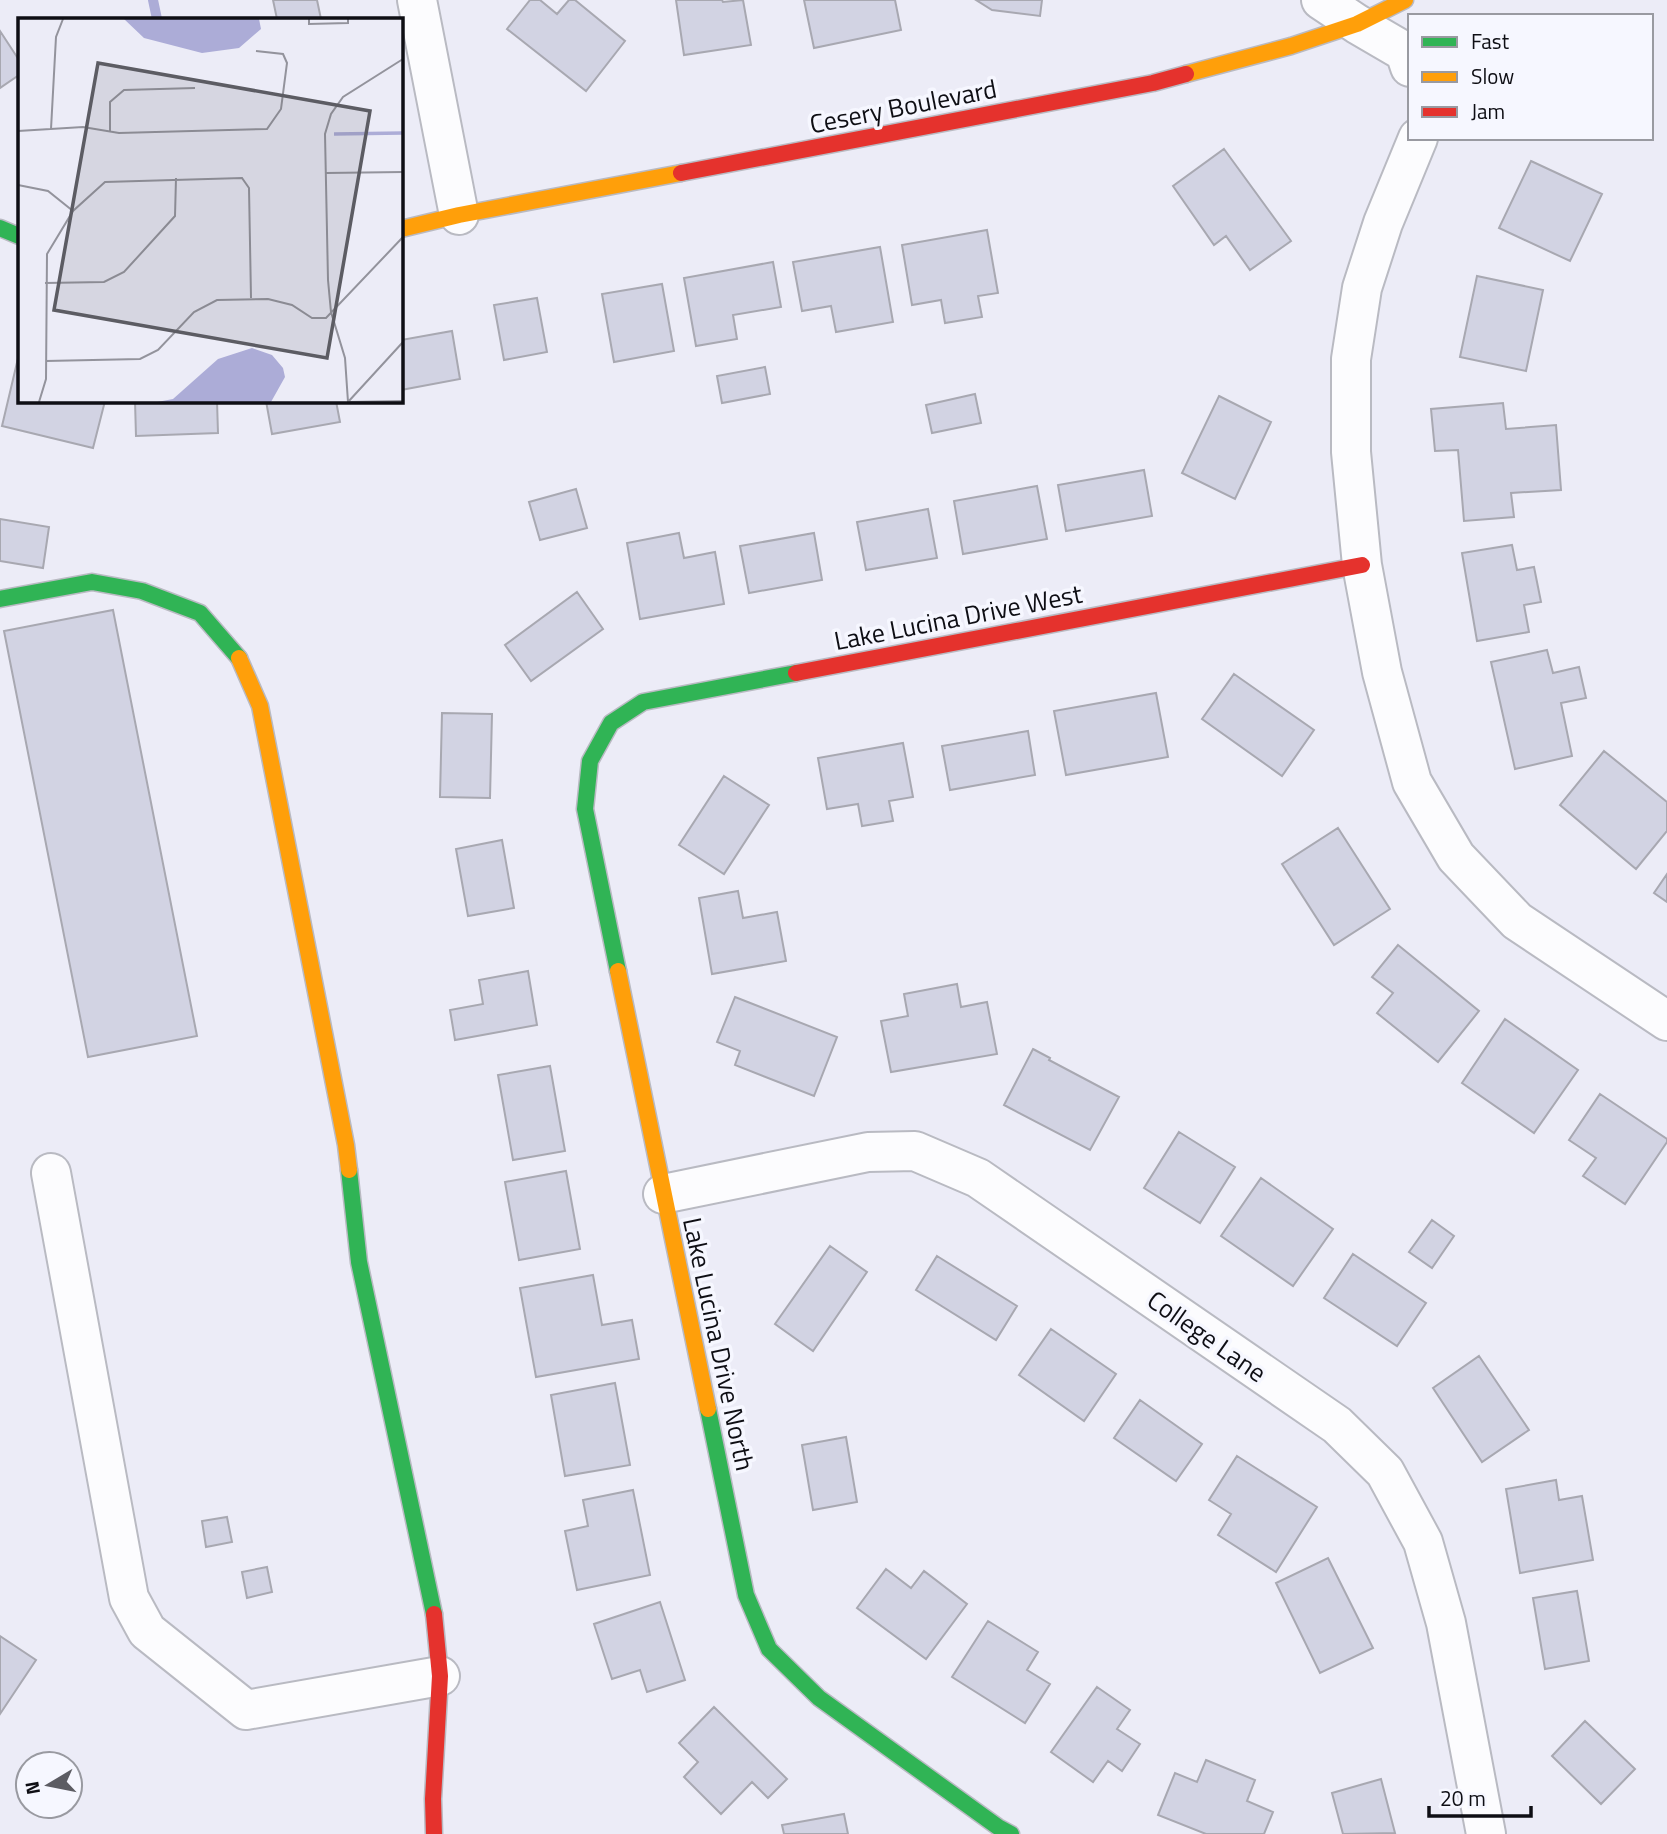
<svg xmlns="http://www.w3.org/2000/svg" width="1667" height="1834" viewBox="0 0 1667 1834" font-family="'Titillium Web',sans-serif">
  <rect width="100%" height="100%" fill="#ececf7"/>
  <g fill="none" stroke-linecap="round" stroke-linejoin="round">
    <!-- stream -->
    <path stroke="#acacd7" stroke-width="10" d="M153,0L157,19"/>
  </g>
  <!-- building -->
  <path fill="#d2d3e3" stroke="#a8a8b1" stroke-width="2" d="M273,0H317L321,19H277Z
    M530,0H540L557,14L569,0H575L625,41L586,91L507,29Z
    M676,0H722L723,2L743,0L751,45L684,55Z
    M804,0H895L901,30L814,48Z
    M976,0H1042L1040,16L992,10Z
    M0,31L19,60V75L0,88Z
    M1224,149L1291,241L1250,270L1226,236L1214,245L1173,186Z
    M1531,161L1602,194L1570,261L1499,228Z
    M987,230L998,293L978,296L982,317L945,323L941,300L912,305L902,245Z
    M880,247L893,322L836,332L831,306L802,311L793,262Z
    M773,262L781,307L733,315L737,339L696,346L684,278Z
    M1477,276L1543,290L1526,371L1460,357Z
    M662,284L674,351L614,362L602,294Z
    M537,298L547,352L504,360L494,305Z
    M452,331L460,379L401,390V340Z
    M19,354V401H105L93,448L2,426Z
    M765,367L770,394L722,403L717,376Z
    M975,394L981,423L932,433L926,405Z
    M1219,396L1271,422L1235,499L1182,473Z
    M135,401H217L218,433L136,436Z
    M266,401H336L340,422L272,434Z
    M1503,403L1506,429L1556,425L1561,490L1511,493L1514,517L1464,521L1458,450L1435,451L1431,409Z
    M1144,470L1152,516L1066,531L1058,485Z
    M1037,486L1047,539L963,554L954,501Z
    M576,489L587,528L540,540L529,502Z
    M928,509L937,558L866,570L857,522Z
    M0,519L49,527L43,568L0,561Z
    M679,533L684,558L715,552L724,604L640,619L627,543Z
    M814,533L822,580L749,593L740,546Z
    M1512,545L1517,570L1534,567L1541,602L1524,605L1529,632L1477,641L1462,553Z
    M577,592L603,629L531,681L505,645Z
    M113,610L197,1036L88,1057L4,631Z
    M1547,650L1553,673L1579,667L1586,698L1561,703L1572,756L1515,769L1491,662Z
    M1234,674L1314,730L1282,776L1202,719Z
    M1156,693L1168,757L1066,775L1054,711Z
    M442,713L492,714L490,798L440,797Z
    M1028,731L1035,775L950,790L942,746Z
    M903,743L913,797L889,801L893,821L862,826L858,804L827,809L818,758Z
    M1604,751L1667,802V831L1636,869L1560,805Z
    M724,776L769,805L724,874L679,845Z
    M1338,828L1390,909L1334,945L1282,864Z
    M502,840L514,908L468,916L456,849Z
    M1667,874V902L1654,893Z
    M738,891L743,918L777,912L786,961L712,974L699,898Z
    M1398,945L1479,1011L1438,1062L1377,1013L1393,993L1372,977Z
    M528,971L537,1025L455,1040L450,1010L483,1004L479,980Z
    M957,984L961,1007L987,1002L997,1054L891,1072L881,1021L908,1016L904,994Z
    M735,997L837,1037L814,1096L735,1065L740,1051L717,1042Z
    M1505,1019L1578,1070L1534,1133L1462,1083Z
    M1033,1049L1050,1058L1049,1060L1119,1097L1090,1150L1004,1105Z
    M550,1066L565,1151L513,1160L498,1075Z
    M1600,1094L1667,1139V1142L1625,1204L1583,1176L1596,1158L1569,1140Z
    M1179,1132L1235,1167L1200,1223L1144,1188Z
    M566,1171L580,1249L519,1260L505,1182Z
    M1261,1178L1333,1229L1293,1286L1221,1236Z
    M1432,1220L1454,1236L1432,1268L1409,1252Z
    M830,1246L867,1272L813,1351L775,1324Z
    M1353,1254L1426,1303L1397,1346L1324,1298Z
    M937,1256L1017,1306L996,1340L916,1290Z
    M593,1275L602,1325L632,1320L639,1359L536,1377L520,1288Z
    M1051,1329L1116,1374L1084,1421L1019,1375Z
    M1479,1356L1529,1430L1482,1462L1433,1388Z
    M615,1383L630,1465L565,1476L551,1395Z
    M1140,1400L1202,1444L1176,1481L1114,1438Z
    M846,1437L857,1502L813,1510L802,1445Z
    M1237,1456L1317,1507L1276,1572L1218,1535L1231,1514L1209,1500Z
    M1556,1480L1559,1500L1582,1496L1593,1560L1520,1573L1506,1489Z
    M633,1490L650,1575L577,1590L565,1531L588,1526L583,1500Z
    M227,1517L232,1542L206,1547L202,1521Z
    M1328,1558L1373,1648L1320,1673L1276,1583Z
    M267,1567L272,1592L247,1598L242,1572Z
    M886,1569L911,1588L924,1571L967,1604L926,1659L857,1608Z
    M1577,1591L1589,1661L1545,1669L1533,1598Z
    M660,1602L685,1680L647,1692L640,1670L612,1679L594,1624Z
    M988,1621L1038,1652L1027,1670L1050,1684L1025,1723L952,1677Z
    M0,1636L36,1660L0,1714Z
    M1097,1687L1130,1710L1117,1729L1140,1744L1122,1771L1108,1761L1093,1782L1051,1752Z
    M714,1707L787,1779L768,1798L752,1782L721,1814L684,1777L698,1762L679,1743Z
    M1585,1721L1635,1769L1601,1804L1552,1756Z
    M1206,1760L1255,1780L1247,1801L1273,1812L1264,1834H1206L1158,1815L1175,1773L1197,1782Z
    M1381,1779L1395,1833L1343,1834L1332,1793Z
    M844,1814L848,1834H784L782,1825Z"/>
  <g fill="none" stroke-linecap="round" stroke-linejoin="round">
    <!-- street casing -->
    <g stroke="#b9bac2" stroke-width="42">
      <path id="street" d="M417,0L459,215
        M1321,0L1357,24L1405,52L1410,67
        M1418,138L1383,223L1362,288L1351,359V452L1362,565L1382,672L1412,782L1456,857L1517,921L1667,1021
        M51,1173L129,1598L147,1631L246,1710L440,1676
        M663,1194L868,1152L915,1151L978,1178L1337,1425L1385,1472L1423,1542L1446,1623L1486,1834"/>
    </g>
    <!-- fast casing -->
    <g stroke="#b9bac2" stroke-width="19">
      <path id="fast" d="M0,228L19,236
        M0,599L92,582L142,591L200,613L239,658
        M618,971L585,809L590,761L611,723L643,702L796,673
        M349,1170L359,1262L434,1614
        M708,1409L746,1595L769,1649L819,1698L998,1827L1011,1834"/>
    </g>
    <!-- slow casing -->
    <g stroke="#b9bac2" stroke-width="19">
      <path id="slow" d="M1186,74L1291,46L1357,24L1405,0
        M401,229L459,215L681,173
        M239,658L260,706L346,1145L349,1170
        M618,971L708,1409"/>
    </g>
    <!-- jam casing -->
    <g stroke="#b9bac2" stroke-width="19">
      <path id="jam" d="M681,173L1153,83L1186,74
        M796,673L1362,565
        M434,1614L440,1676L433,1799L434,1834"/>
    </g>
    <!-- street -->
    <use href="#street" stroke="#fcfcfe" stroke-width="38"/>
    <!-- fast -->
    <use href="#fast" stroke="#30b455" stroke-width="16"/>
    <!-- slow -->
    <use href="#slow" stroke="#ff9f0a" stroke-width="16"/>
    <!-- jam -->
    <use href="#jam" stroke="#e5322d" stroke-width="16"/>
  </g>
  <g text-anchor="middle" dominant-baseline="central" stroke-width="7" stroke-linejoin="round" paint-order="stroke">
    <!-- street labels -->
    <g font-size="26" fill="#0e0e14" stroke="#f6f7ff">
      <text transform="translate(903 106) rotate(-11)">Cesery Boulevard</text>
      <text transform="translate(958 617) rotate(-11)">Lake Lucina Drive West</text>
      <text transform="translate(1207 1336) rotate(35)">College Lane</text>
      <text transform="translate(719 1344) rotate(78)">Lake Lucina Drive North</text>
    </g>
  </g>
  <!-- overview -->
  <g transform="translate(18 18)">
    <rect width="385" height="385" fill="#ececf7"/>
    <path d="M106,1H241L243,11L221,30L184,35L126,20ZM234,330L254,337L265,350L267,359L253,384H139L155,381L200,341Z" fill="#acacd7"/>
    <path fill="none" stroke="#acacd7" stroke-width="3.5" d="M316,116L385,115"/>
    <path fill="none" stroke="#93939c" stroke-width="2" d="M291,1V6L330,5V1M33,111L38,19L45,1M0,113L65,109L101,115L249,111L263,91L269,45L265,36L238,33M92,114V84L106,72L177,70M308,155L385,154M0,167L30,173L55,193M27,265L86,264L106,254L157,198L158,160M28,343L122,341L140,332L176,294L199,282L250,281L274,287L294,300H308L385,219M21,384L28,361L29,236L55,193L87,164L224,160L231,170L233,280M330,384L385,324M330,384L385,383M330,384L327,340L313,294L310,262L307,116L313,96L325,79L385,41"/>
    <path fill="#5c5c63" fill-opacity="0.15" stroke="#5c5c63" stroke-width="3.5" d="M80,45L352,93L309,340L36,292Z"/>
    <rect width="385" height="385" fill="none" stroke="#0e0e14" stroke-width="3.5"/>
  </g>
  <!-- legend -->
  <rect x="1408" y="14" width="245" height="126" fill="#f6f7ff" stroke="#999aa1" stroke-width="2"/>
  <rect x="1422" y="37" width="35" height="10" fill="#30b455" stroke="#999aa1" stroke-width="2"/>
  <text x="1471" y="49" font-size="21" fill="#0e0e14">Fast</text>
  <rect x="1422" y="72" width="35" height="10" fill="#ff9f0a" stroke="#999aa1" stroke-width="2"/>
  <text x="1471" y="84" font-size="21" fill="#0e0e14">Slow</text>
  <rect x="1422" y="107" width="35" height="10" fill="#e5322d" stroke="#999aa1" stroke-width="2"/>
  <text x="1471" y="119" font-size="21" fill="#0e0e14">Jam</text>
  <!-- north arrow -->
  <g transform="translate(49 1785) rotate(260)"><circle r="33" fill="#f6f7ff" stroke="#999aa1" stroke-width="2"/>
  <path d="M0-5L12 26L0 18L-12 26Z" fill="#5c5c63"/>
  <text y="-10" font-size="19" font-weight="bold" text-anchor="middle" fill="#0e0e14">N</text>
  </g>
  <!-- scale -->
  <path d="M1429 1806v10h102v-10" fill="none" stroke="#0e0e14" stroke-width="3.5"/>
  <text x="1440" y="1806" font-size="21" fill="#0e0e14" stroke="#f6f7ff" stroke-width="5" paint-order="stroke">20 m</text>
</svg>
